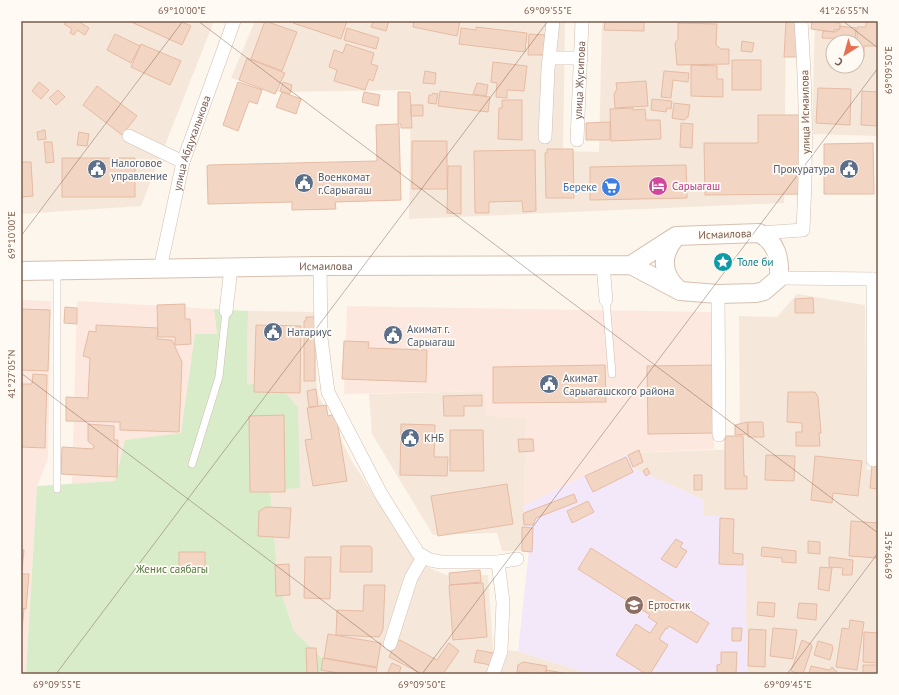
<svg xmlns="http://www.w3.org/2000/svg" width="899" height="695" viewBox="0 0 899 695" font-family="'PT Sans',sans-serif">
  <rect width="100%" height="100%" fill="#fdf6ec"/>
  <!-- residential -->
  <path fill="#f5e8da" fill-rule="evenodd" d="M21,21H214L141,206L21,214Z
    M255,21H565L563,151L599,152L602,21H786L784,203L409,219L411,90L277,92L231,78Z
    M815,21H878V136L812,134ZM833,42H857V66H833Z
    M797,294L865,305L867,470L878,469V674H747L745,560H722L721,516H704V500L635,469L630,453L740,449L739,316L777,317Z
    M248,311L314,312L317,393L353,463L418,563L449,576L488,575L493,649L518,651L590,674H374L326,662L294,631L278,583L270,490L247,385Z
    M484,391L526,418L524,506L529,550L502,551L497,533L433,535L372,434L369,394Z"/>
  <!-- commercial -->
  <path fill="#fde8e0" d="M21,300L51,301L48,459L37,486L26,674H21Z
    M77,301L214,309L217,334L195,335L182,433L126,440L116,481L72,484Z
    M347,306L713,312L714,449L630,453L524,506L526,418L486,416L484,391L344,394Z"/>
  <!-- education -->
  <path fill="#f3e8fa" d="M630,453L636,469L704,500V516H721L722,560H745L747,674H590L518,651L529,550L524,506Z"/>
  <!-- green -->
  <path fill="#d8ecc9" d="M214,309L248,311L247,385L275,379L298,408L300,488L270,490L278,583L294,631L326,662L374,674H26L37,486L115,481L125,440L181,433L195,334H217Z"/>
  <!-- building -->
  <path fill="#f3d5c3" stroke="#e6bba3" d="M66,21H78L89,28L85,35L77,30L74,35L70,33L72,29L64,24Z
    M129,21H180L191,26L182,45Z
    M265,21L297,32L282,71L251,59Z
    M294,21H347L341,39L293,23Z
    M370,21H389L386,31L371,27L373,22Z
    M414,21H460L457,36L413,27Z
    M605,21H644V31L604,30Z
    M786,21H799L797,57H784Z
    M812,21H834V22L840,23V29L834,30V32L811,29Z
    M866,21H878V46H864V57H857V27H866Z
    M678,23L717,24L716,45L721,49H729V64L677,65L675,43L678,39Z
    M840,26L856,28L855,39L822,38L823,31L835,32L840,29Z
    M476,27L527,33L525,52L459,44L461,28L476,30Z
    M347,28L379,38L376,49L344,40Z
    M115,34L140,46L131,63L107,50Z
    M529,34L545,35L544,55H528Z
    M742,41L754,43L752,52L741,51Z
    M141,44L181,61L170,85L131,67Z
    M346,44L374,53L371,64L378,66L373,81L369,79L365,90L334,81L337,70L329,67L334,50L343,53Z
    M247,58L285,73L275,94L239,80Z
    M732,60H761V90H732Z
    M493,62L527,66L524,91L507,90V98L496,97L497,83L491,82Z
    M691,65L717,66V79H723V97L691,96Z
    M425,71L436,73L435,84L423,83Z
    M664,71L689,73L688,82L673,80L671,98L661,97Z
    M646,81L648,106L615,108L614,94L617,89L616,83Z
    M39,82L49,90L41,99L32,91Z
    M238,82L262,90L257,104L249,101L238,131L223,125Z
    M283,82L292,85L290,94L280,91Z
    M477,83L488,85L486,96L473,94Z
    M97,86L137,116L122,135L83,105Z
    M818,88L851,89L850,125L816,123Z
    M58,90L65,97L56,105L49,98Z
    M440,91L490,97L488,112L438,106Z
    M862,91L878,92V126L861,125Z
    M282,92L301,99L296,114L276,107Z
    M364,92L380,95L378,106L362,102Z
    M398,92H410L412,128H401V124H398Z
    M433,93L438,94L436,104L428,103L429,95H432Z
    M652,99L672,101L671,109L667,108L666,112L651,110Z
    M502,100H522V140L498,139L499,108H502Z
    M674,103L690,105L688,117L684,120L672,118Z
    M411,105H423V116H411Z
    M633,108V110L645,109L646,120H660L661,139L611,141L610,109Z
    M758,115H800L802,194L705,195L704,143H758Z
    M610,122V140H586V123Z
    M681,123L693,124L692,148L680,147Z
    M397,124L399,126L401,200L335,202L336,209L292,210V202L208,204L207,166L209,165L377,161L376,125Z
    M42,130H45L46,139L38,140L37,132L42,131Z
    M79,132L89,134L87,146L77,145Z
    M412,141H447V189H412Z
    M44,142H52L54,162L46,163Z
    M873,143L874,194H824V144Z
    M547,149H573L574,198H546L545,153H547Z
    M535,150L536,211L523,212L522,201L489,202V213H475L474,151Z
    M62,158H135V197H62Z
    M21,162H31L33,196L21,197Z
    M686,165L687,198L590,200V167Z
    M448,166H461V214L447,213Z
    M813,298L814,313H795V299Z
    M185,304V319H190L191,344L175,345V337H158L157,305Z
    M65,307L77,308V324L64,323Z
    M21,309L50,310L48,371L21,370Z
    M306,317H315V381H304V321H306Z
    M96,325L158,328L157,339L172,340L182,362L179,432L120,430V422L66,421V397L88,398L90,358L83,356L89,331L96,332Z
    M256,325L301,326L300,393L254,392Z
    M344,341L369,342L368,348L427,350L426,382L342,379Z
    M605,365L606,402L493,403V367Z
    M715,365V433L648,434L647,366Z
    M33,374L47,375L45,448L21,447V384H32Z
    M316,389L318,406L309,407L307,391Z
    M788,392H815L818,397L821,433H819L820,446H796V432H802V423L787,422Z
    M482,395V406H464V416H444L443,396Z
    M326,405L328,416L336,414L347,481L313,486L305,440L312,439L307,408Z
    M284,415L285,492H250L249,416Z
    M747,422L748,434L735,435V425Z
    M748,422H763L764,437H748Z
    M88,424L114,426V440H118L117,477L61,474L62,447L93,449L94,446L88,441Z
    M401,424L435,425L434,457H448L447,476L400,475Z
    M450,430H483L484,471H450Z
    M725,436H743L744,476H747V489H725Z
    M518,439H533L534,451L519,452Z
    M639,450L643,462L633,467L628,455Z
    M766,455L795,456L794,481L765,480Z
    M815,456L862,461L858,496L833,493L832,503L811,500Z
    M626,457L633,472L593,492L585,476Z
    M872,465L878,466V489L870,488Z
    M647,468L650,473L646,476L643,471Z
    M694,475H702V490H694Z
    M507,484L513,524L438,536L431,496Z
    M574,494L577,502L536,518L533,525H524L523,515L524,513Z
    M588,501L594,512L572,523L567,511Z
    M266,507L291,508L289,538L258,536L259,511Z
    M720,518L734,519L733,553L743,554V565L719,564Z
    M851,521L878,523V558L849,556Z
    M522,527L533,528L532,552L522,551Z
    M676,539L683,543L680,547L687,551L676,568L661,559Z
    M808,541L820,542V554L808,553Z
    M341,546H370L372,548V572H340Z
    M762,547L796,551V563L782,562V558L761,556Z
    M591,548L709,623L697,643L669,626L667,629L666,628L659,639L668,645L650,674H646L616,655L636,624L650,633L657,623L648,617L650,615L578,569Z
    M21,550H24L22,570H21Z
    M179,552H205V567L179,568Z
    M305,557H331L330,599L304,598Z
    M829,557L853,560L852,575H842L843,568L829,567Z
    M289,564L290,595L276,596L275,565Z
    M820,567L832,568L829,591L818,589Z
    M480,570L481,582L450,585L449,573Z
    M21,574H29L26,609L21,608Z
    M483,583L487,637L453,640L449,585Z
    M364,585H385L383,630L379,637L336,635L337,610L363,611Z
    M758,602L775,603L774,617L757,615Z
    M799,603L817,604L816,620L797,618Z
    M21,609H24L21,640Z
    M850,620L864,622L857,670L836,667L842,628L849,629Z
    M732,628H742L741,641H732Z
    M773,628L797,630L793,659L770,656Z
    M749,629L766,630L765,667L748,666Z
    M864,632L878,633V663L863,662Z
    M328,634L381,643L377,667L324,658Z
    M400,640L437,660L449,643L459,651L443,674H422L389,657L396,642Z
    M802,640L811,644L812,647L803,674H800L791,671Z
    M818,641L832,645L833,648L830,660L814,655Z
    M306,648H316L318,674H307Z
    M477,650L493,653L491,665L474,662Z
    M721,652H737L736,674H717V665L721,664Z
    M323,658L377,668L376,674H344L321,670Z
    M523,662L547,666L545,674L517,672L518,665Z
    M392,663L401,667L399,674H387Z
    M863,665H878V674H863Z
    M811,666L829,670L832,667L837,672L836,674H809Z
    M546,670L569,674H546Z"/>
  <g fill="none" stroke-linecap="round" stroke-linejoin="round">
    <!-- lane casing -->
    <g stroke="#d1beb0" stroke-width="8">
      <path id="lane" d="M57,271V489
        M606,300L612,374
        M192,464L219,377L226,311"/>
    </g>
    <!-- street casing -->
    <g stroke="#d1beb0" stroke-width="14">
      <g id="street">
        <path d="M550,58H581"/>
        <path d="M129,136L183,162"/>
        <path d="M545,137L548,69L553,21"/>
        <path id="s1" d="M577,140L582,21"/>
        <path d="M759,233L803,230C807,160 806,90 801,21"/>
        <path d="M603,265L606,300"/>
        <path d="M320,266L321,338L328,392L381,494L418,553L430,560L441,562H498L517,559"/>
        <path id="s2" d="M160,269L183,162L234,21"/>
        <path d="M779,278L878,279"/>
        <path d="M873,279V460"/>
        <path d="M718,294L719,435"/>
        <path d="M226,311L231,268"/>
        <path d="M390,644L411,578L423,557"/>
        <path d="M493,674L501,651L503,602L498,562"/>
      </g>
    </g>
    <!-- secondary casing -->
    <g stroke="#d6c0b0" stroke-width="20">
      <g id="secondary">
        <path d="M675,238C660,256 662,275 679,290"/>
        <path id="s3" d="M21,271L320,266L631,265L680,291L718,294L756,293L764,291L779,278C780,259 777,242 759,233L676,236L631,265"/>
      </g>
    </g>
    <!-- lane -->
    <use href="#lane" stroke="#fff" stroke-width="7"/>
    <!-- street -->
    <use href="#street" stroke="#fff" stroke-width="13"/>
    <!-- secondary -->
    <use href="#secondary" stroke="#fff" stroke-width="18"/>
  </g>
  <!-- ticks -->
  <path fill="none" stroke="#7a5c4d" stroke-width="1" stroke-opacity="0.45" d="M198,21L878,533M843,21L878,48M21,236L183,21M21,373L420,674M56,674L548,21M422,674L878,68M787,674L878,553"/>
  <!-- icons -->
  <defs>
    <g id="civic-disc" transform="scale(1)"><circle r="9.5" fill="#5c6f8a" stroke="#fffaf3"/><path d="M-.6-6.5H3V-4.5H.6V-3L4-1V1h2V6H-6V1h2V-1L-.6-3ZM-1.2 2.5V6h2.4V2.5Z" fill="#fff"/></g>
    <g id="hotel-disc" transform="scale(1)"><circle r="9.5" fill="#d1479c" stroke="#fffaf3"/><path d="M-6-4.5h1.5V1H6V5H4.5V3h-9V5H-6ZM-4 0a1.8 1.8 0 1 1 3.6 0ZM.5 0V-2.5h3Q6-2.5 6 0Z" fill="#fff"/></g>
    <g id="supermarket-disc" transform="scale(1)"><circle r="9.5" fill="#3f7fe0" stroke="#fffaf3"/><path d="M-6-5.5h2.5l.6 2H6L4.5 2H-2.5L-4.4-4H-6ZM-1.5 3.2a1.3 1.3 0 1 0 .1 0ZM3 3.2a1.3 1.3 0 1 0 .1 0Z" fill="#fff"/></g>
    <g id="sight-disc" transform="scale(1)"><circle r="9.5" fill="#0f9aa8" stroke="#fffaf3"/><path d="M0-6L1.8-2.2L6-1.7L2.9 1.2L3.7 5.4L0 3.3L-3.7 5.4L-2.9 1.2L-6-1.7L-1.8-2.2Z" fill="#fff"/></g>
    <g id="school-disc" transform="scale(1)"><circle r="9.5" fill="#8d6e63" stroke="#fffaf3"/><path d="M0-5L7-2L0 1L-7-2ZM-4 1L0 2.5L4 1V4Q0 6-4 4Z" fill="#fff"/></g>
  </defs>
  <g fill-rule="evenodd">
    <use href="#civic-disc" x="97" y="169"/>
    <use href="#civic-disc" x="849" y="169"/>
    <use href="#civic-disc" x="304" y="183"/>
    <use href="#hotel-disc" x="658" y="186"/>
    <use href="#supermarket-disc" x="611" y="187"/>
    <use href="#sight-disc" x="723" y="262"/>
    <use href="#civic-disc" x="273" y="332"/>
    <use href="#civic-disc" x="393" y="335"/>
    <use href="#civic-disc" x="549" y="384"/>
    <use href="#civic-disc" x="410" y="438"/>
    <use href="#school-disc" x="634" y="605"/>
  </g>
  <g text-anchor="middle" dominant-baseline="central" stroke-width="3.5" stroke-linejoin="round" paint-order="stroke">
    <!-- street labels -->
    <g font-size="11" fill="#7a5c4d" stroke="#fffaf3">
      <text stroke="none"><textPath href="#s1" startOffset="60">улица Жусипова</textPath></text>
      <text transform="translate(805 112) rotate(-91)">улица Исмаилова</text>
      <text stroke="none"><textPath href="#s2" startOffset="130">улица Абдухалыкова</textPath></text>
      <text transform="translate(725 234) rotate(-2)">Исмаилова</text>
      <text stroke="none"><textPath href="#s3" startOffset="305">Исмаилова</textPath></text>
    </g>
    <!-- service labels -->
    <g font-size="11" fill="#4e5e75" stroke="#fffaf3" text-anchor="start">
      <text x="111" y="163">Налоговое<tspan x="111" dy="13">управление</tspan></text>
      <text x="835" y="169" text-anchor="end">Прокуратура</text>
      <text x="318" y="177">Военкомат<tspan x="318" dy="13">г.Сарыагаш</tspan></text>
      <text x="407" y="329">Акимат г.<tspan x="407" dy="13">Сарыагаш</tspan></text>
      <text x="287" y="332">Натариус</text>
      <text x="563" y="378">Акимат<tspan x="563" dy="13">Сарыагашского района</tspan></text>
      <text x="424" y="438">КНБ</text>
    </g>
    <!-- hotel labels -->
    <g font-size="11" fill="#b23c85" stroke="#fffaf3" text-anchor="start">
      <text x="672" y="186">Сарыагаш</text>
    </g>
    <!-- shop labels -->
    <g font-size="11" fill="#366cbe" stroke="#fffaf3" text-anchor="end">
      <text x="597" y="187">Береке</text>
    </g>
    <!-- culture labels -->
    <g font-size="11" fill="#0d838f" stroke="#fffaf3" text-anchor="start">
      <text x="737" y="262">Толе би</text>
    </g>
    <!-- park labels -->
    <g font-size="11" fill="#537a41" stroke="#fffaf3">
      <text x="172" y="569">Женис саябагы</text>
    </g>
    <!-- education labels -->
    <g font-size="11" fill="#785e54" stroke="#fffaf3" text-anchor="start">
      <text x="648" y="605">Ертостик</text>
    </g>
  </g>
  <!-- border -->
  <rect width="899" height="695" fill="none" stroke="#fffaf3" stroke-width="44"/>
  <!-- north arrow -->
  <g transform="translate(845 54) rotate(217)"><circle r="19" fill="#fffaf3" stroke="#cabbb1"/>
  <path d="M0-3L7 15L0 10L-7 15Z" fill="#e76f51"/>
  <text y="-6" font-size="11" font-weight="bold" text-anchor="middle" fill="#7a5c4d">С</text>
  </g>
  <rect x="22" y="22" width="855" height="651" fill="none" stroke="#7a5c4d" stroke-width="1.5"/>
  <g font-size="10" text-anchor="middle" fill="#7a5c4d">
    <text x="182" y="14">69°10'00"E</text>
    <text x="548" y="14">69°09'55"E</text>
    <text x="844" y="14">41°26'55"N</text>
    <text transform="translate(888 70) rotate(-90)" y="4">69°09'50"E</text>
    <text transform="translate(11 235) rotate(-90)" y="4">69°10'00"E</text>
    <text transform="translate(11 374) rotate(-90)" y="4">41°27'05"N</text>
    <text transform="translate(888 555) rotate(-90)" y="4">69°09'45"E</text>
    <text x="57" y="688">69°09'55"E</text>
    <text x="422" y="688">69°09'50"E</text>
    <text x="788" y="688">69°09'45"E</text>
  </g>
</svg>
